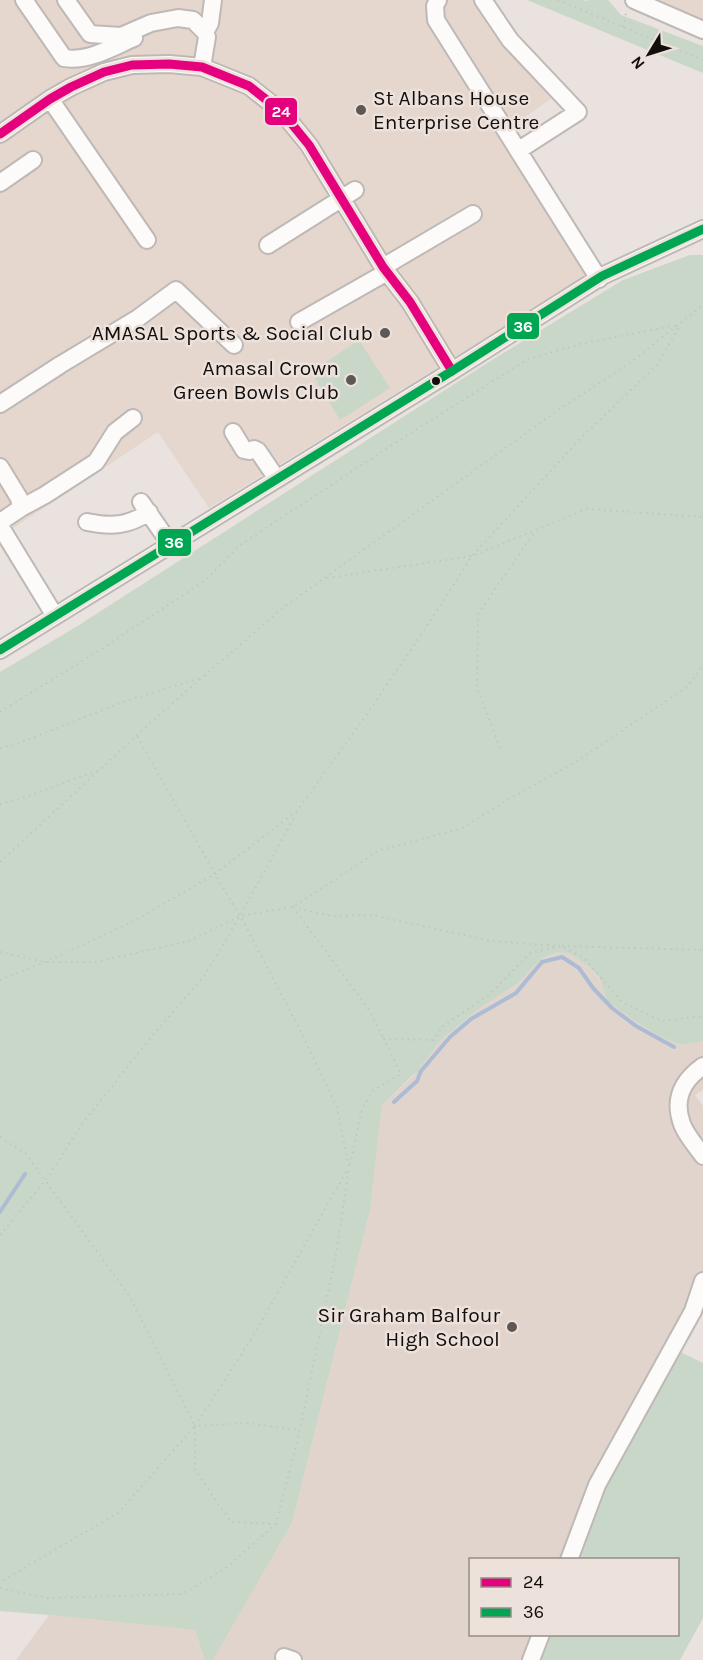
<svg xmlns="http://www.w3.org/2000/svg" width="703" height="1660" viewBox="0 0 703 1660" font-family="Karla,sans-serif">
  <rect width="100%" height="100%" fill="#e9e2df"/>
  <!-- built -->
  <path fill="#e1d4cd" d="M559,952L570,954L588,966L599,978L607,1000L661,1037L682,1045L703,1041V1090L695,1095L703,1106V1304L576,1559L470,1560V1634L548,1635L538,1660H213L292,1523L370,1210L382,1105L412,1077L441,1040L477,1010L517,984L541,959Z
    M49,1615L195,1630L205,1660H16Z"/>
  <!-- industrial -->
  <path fill="#e5d7cd" d="M0,0H495L555,96L508,129L596,270L209,508L158,432L0,537Z
    M654,0H703V21Z"/>
  <!-- green -->
  <path fill="#c9d7c8" d="M527,0H583L587,1L589,0H608L621,15L703,46V73Z
    M690,255H703V1041L682,1045L661,1037L631,1018L607,1000L599,977L588,966L570,954L559,952L542,958V962L539,961L517,984L477,1010L441,1040L420,1067L421,1071L415,1073L382,1105L370,1210L292,1523L213,1660H205L195,1630L49,1615L0,1611V672L76,627L484,365L623,280Z
    M359,340L390,388L340,420L311,372Z
    M674,1349L703,1363V1618L680,1660H538L548,1635L678,1634V1560L576,1559L599,1498Z"/>
  <g fill="none" stroke-linecap="round" stroke-linejoin="round">
    <!-- stream -->
    <path stroke="#acbcd4" stroke-width="4" d="M394,1102L417,1081L421,1071L450,1037L471,1019L516,993L542,962L562,957L579,968L593,988L612,1008L636,1026L674,1047
      M0,1212L25,1174"/>
    <!-- minor casing -->
    <g stroke="#beb9b6" stroke-width="20">
      <path id="minor" d="M24,0L64,58C88,62 113,47 134,38
        M66,0L90,34L121,36L151,23L178,18L193,20L205,32L207,37L202,67
        M438,0L435,6L436,20L599,279
        M483,0L510,40L578,112L519,150
        M634,0L703,30
        M205,32L210,23L213,0
        M50,99L147,240
        M0,134L50,99L71,87L104,72L132,65L169,64L202,67L249,86L282,112L309,145L383,267L410,302L452,371
        M0,183L33,160
        M268,245L355,190
        M383,267L473,214
        M299,322L387,272
        M0,404L60,365L138,318L176,290L234,345
        M233,432L244,450L249,451L254,449L258,451L277,479
        M0,467L19,498L21,508L0,522
        M141,502L171,545
        M21,508L45,495L96,462L115,432L133,418
        M87,522C112,527 128,526 149,512
        M0,526L55,616
        M0,650L452,371L602,276L703,229
        M703,1066C682,1081 673,1099 682,1124C686,1135 696,1146 703,1156
        M569,1560L597,1485L693,1311L703,1281
        M284,1657L293,1660
        M531,1660L541,1634"/>
    </g>
    <!-- path -->
    <path stroke="#c5c3c2" stroke-width="2" stroke-dasharray="1.5 4.5" stroke-linecap="butt" d="M558,0L703,60
      M623,27L626,13
      M327,578L472,556L587,509L703,517
      M0,712L103,648L206,580L240,545L409,434L528,359L580,344L677,325
      M0,748L14,745L123,702L201,678
      M500,748L477,688L478,614L536,530
      M0,804L26,797L99,770
      M0,862L160,714L284,607L554,413L631,362L703,305
      M293,907L332,916L373,915L491,941L556,946
      M293,907L369,1010L384,1039
      M562,946L703,950
      M0,952L45,962H96L189,941L240,916L293,907L380,850L460,829L513,797L574,763L687,687L703,666
      M0,980L45,962L132,922L215,874L297,811L360,724L423,632L472,556L580,439L658,364L680,325
      M0,1137L26,1154L130,1297L195,1426L118,1513L0,1582
      M350,1165L361,1113L372,1091L401,1074L384,1039L433,1040L444,1025L489,995L530,953L561,946L583,957L622,1002L662,1021L703,1016
      M0,1235L46,1180L82,1124L148,1041L205,975L240,916L296,814
      M195,1426L255,1333L347,1170
      M276,1524L231,1522L195,1470V1426L247,1423L300,1430
      M0,1588L48,1598L182,1594L227,1567L276,1524L300,1430L337,1249L349,1167L337,1108L301,1032L243,921L215,874L137,736"/>
    <!-- minor -->
    <use href="#minor" stroke="#fcfbfa" stroke-width="16"/>
    <!-- bus-1 casing -->
    <g stroke="#ede1db" stroke-width="14">
      <path id="bus-1" d="M0,134L50,99L71,87L104,72L132,65L169,64L202,67L249,86L282,112L309,145L383,267L410,302L452,371"/>
    </g>
    <!-- bus-2 casing -->
    <g stroke="#ede1db" stroke-width="14">
      <path id="bus-2" d="M0,650L452,371L602,276L703,229"/>
    </g>
    <!-- bus-1 -->
    <use href="#bus-1" stroke="#e5007d" stroke-width="9"/>
    <!-- bus-2 -->
    <use href="#bus-2" stroke="#00a651" stroke-width="9"/>
  </g>
  <!-- markers -->
  <g fill="#5d5856" stroke="#ede1db" stroke-width="2">
    <circle cx="361" cy="110" r="6"/>
    <circle cx="385" cy="333" r="6"/>
    <circle cx="351" cy="380" r="6"/>
    <circle cx="512" cy="1327" r="6"/>
  </g>
  <circle fill="#110e0c" stroke="#ede1db" stroke-width="2" cx="436" cy="381" r="5"/>
  <g text-anchor="middle" dominant-baseline="central" stroke-width="5" stroke-linejoin="round" paint-order="stroke">
    <!-- poi labels -->
    <g font-size="21" fill="#110e0c" stroke="#ede1db" text-anchor="end">
      <text x="373" y="98" text-anchor="start">St Albans House<tspan x="373" dy="24">Enterprise Centre</tspan></text>
      <text x="373" y="333">AMASAL Sports &amp; Social Club</text>
      <text x="339" y="368">Amasal Crown<tspan x="339" dy="24">Green Bowls Club</tspan></text>
      <text x="500" y="1315">Sir Graham Balfour<tspan x="500" dy="24">High School</tspan></text>
    </g>
  </g>
  <g stroke="#ede1db" stroke-width="2">
    <rect x="264" y="97" width="34" height="29" rx="6" fill="#e5007d"/>
    <rect x="506" y="312" width="34" height="28" rx="6" fill="#00a651"/>
    <rect x="157" y="528" width="35" height="29" rx="6" fill="#00a651"/>
  </g>
  <g font-size="16" text-anchor="middle" font-weight="bold" fill="#fff">
    <text x="281" y="117">24</text>
    <text x="523" y="332">36</text>
    <text x="174" y="548">36</text>
  </g>
  <!-- legend -->
  <rect x="469" y="1558" width="210" height="78" fill="#ede1db" stroke="#958d88" stroke-width="1.5"/>
  <rect x="481" y="1578" width="30" height="9" fill="#e5007d" stroke="#958d88" stroke-width="1.5"/>
  <text x="523" y="1588" font-size="18" fill="#110e0c">24</text>
  <rect x="481" y="1608" width="30" height="9" fill="#00a651" stroke="#958d88" stroke-width="1.5"/>
  <text x="523" y="1618" font-size="18" fill="#110e0c">36</text>
  <!-- north arrow -->
  <g transform="translate(649 54) rotate(232)" stroke="#ede1db" stroke-width="4.5" paint-order="stroke">
  <path d="M0-4.5L10 22L0 15L-10 22Z" fill="#110e0c"/>
  <text y="-9" font-size="16" font-weight="bold" text-anchor="middle" fill="#110e0c">N</text>
  </g>
</svg>
